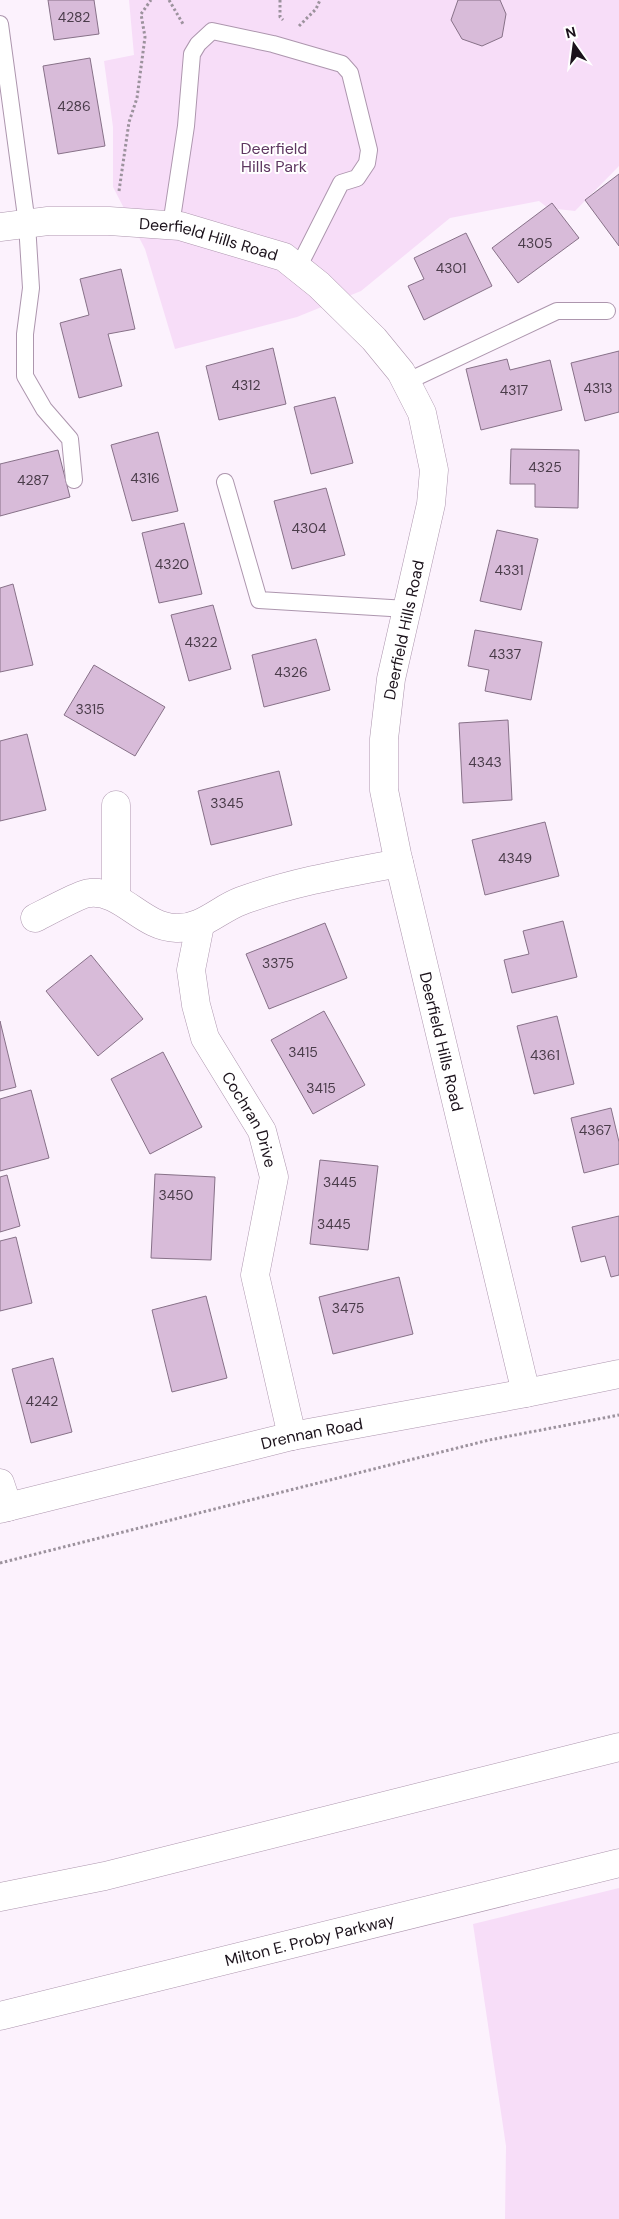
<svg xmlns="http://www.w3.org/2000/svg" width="619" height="2219" viewBox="0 0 619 2219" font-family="'DM Sans',sans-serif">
  <rect width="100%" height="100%" fill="#fcf2fd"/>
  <!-- green -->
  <path fill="#f7ddf8" d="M129,0H619V166L575,211L548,208L539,201L450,218L361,291L297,317L175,349L145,249L113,187V127L104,61L134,55Z
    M619,1888V2219H505L506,2146L473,1924Z"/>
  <!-- building -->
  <path fill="#d8bbd9" stroke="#877188" d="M48,0H94L99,34L54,40Z
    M458,0H500L506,14L502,37L482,46L462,39L451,20Z
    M90,58L105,146L58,154L43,66Z
    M619,174V246L585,200Z
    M552,203L579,238L518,283L492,248Z
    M466,233L492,286L424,320L408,286L424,279L414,258Z
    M121,269L135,329L108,334L122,386L79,398L60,323L89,315L80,279Z
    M273,348L286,404L219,420L206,366Z
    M619,351V412L585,421L571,363Z
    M507,359L510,370L550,360L562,410L481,430L466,369Z
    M335,397L353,463L311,474L294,407Z
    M158,432L178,511L132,521L111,445Z
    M511,449L579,450L578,508L535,507V484H510Z
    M58,450L70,497L0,516V464Z
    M326,488L345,555L292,569L274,501Z
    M184,523L202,594L159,603L142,533Z
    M497,530L538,539L521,610L480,601Z
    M13,584L33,665L0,672V588Z
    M213,605L231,669L189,681L171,615Z
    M475,630L542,642L531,700L485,691L489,670L468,666Z
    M316,639L330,690L264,707L252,655Z
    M94,665L165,707L135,756L64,715Z
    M508,720L512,800L463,803L459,723Z
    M27,734L46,810L0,821V741Z
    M279,771L292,825L211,845L198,791Z
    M545,822L559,876L485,895L472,840Z
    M563,921L577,977L512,993L504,960L529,954L523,931Z
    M325,923L347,978L269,1009L246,954Z
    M91,955L143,1019L98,1056L46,991Z
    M324,1011L365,1085L313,1114L271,1040Z
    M557,1016L574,1084L534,1094L517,1026Z
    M0,1021L16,1087L0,1091Z
    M163,1052L202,1127L150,1154L111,1079Z
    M31,1090L49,1158L0,1171V1099Z
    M611,1108L619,1142V1164L584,1173L571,1118Z
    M320,1160L378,1166L368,1250L310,1244Z
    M155,1174L215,1177L211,1260L151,1258Z
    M7,1175L20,1226L0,1232V1177Z
    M619,1216V1275L611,1277L605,1256L581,1262L572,1227Z
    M16,1237L32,1303L0,1311V1241Z
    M399,1277L413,1334L333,1354L319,1297Z
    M206,1296L227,1378L172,1392L152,1310Z
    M53,1358L72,1432L31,1443L12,1369Z"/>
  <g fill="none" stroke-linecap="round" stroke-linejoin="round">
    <!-- lane casing -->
    <g stroke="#ad96ae" stroke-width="18">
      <path id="lane" d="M0,24L27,224L31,288L25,334V376L44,409L70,439L74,480
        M171,225L186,126L192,54L198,44L212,31L273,44L342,64L350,73L369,150L367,163L357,178L341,183L298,268
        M406,382L557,311H607
        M225,482L259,600L407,609"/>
    </g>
    <!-- street casing -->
    <g stroke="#ad96ae" stroke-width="29">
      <g id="street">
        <path id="s1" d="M0,227L48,221H109L180,226L284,257L319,285L374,339L401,372L422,413L434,470L431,504L391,679L384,739V790L397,854L526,1393"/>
        <path d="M116,898V805"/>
        <path d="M35,918C45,913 82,893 90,893C122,890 142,927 176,928C202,929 219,909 241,901C293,882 346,873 399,863"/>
        <path id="s2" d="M200,925L191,970L196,1005L205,1038L262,1131L274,1177L255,1275L292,1436"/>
        <path d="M0,1483L8,1507"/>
      </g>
    </g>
    <!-- secondary casing -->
    <g stroke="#ad96ae" stroke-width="29">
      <g id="secondary">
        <path id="s3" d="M0,1509L292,1436L526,1393L619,1374"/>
      </g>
    </g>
    <!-- highway casing -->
    <g stroke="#ad96ae" stroke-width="29">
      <g id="highway">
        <path d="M0,1897L105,1876L619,1747"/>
        <path id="s4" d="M0,2016L619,1863"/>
      </g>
    </g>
    <!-- path -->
    <path stroke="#9c929d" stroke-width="3" stroke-dasharray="2.5 2.5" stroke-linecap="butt" d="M169,0L183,24
      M280,0V17L283,20
      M299,26L316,9L320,0
      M119,191L129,122L137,98L145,37L141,14L151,0
      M0,1563L489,1440L619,1415"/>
    <!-- lane -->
    <use href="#lane" stroke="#fff" stroke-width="16"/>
    <!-- street -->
    <use href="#street" stroke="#fff" stroke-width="28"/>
    <!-- secondary -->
    <use href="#secondary" stroke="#fff" stroke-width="28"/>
    <!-- highway -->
    <use href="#highway" stroke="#fff" stroke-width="28"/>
  </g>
  <g text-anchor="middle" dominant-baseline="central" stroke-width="4" stroke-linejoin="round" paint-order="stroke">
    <!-- number labels -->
    <g font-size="14" fill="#4a3c4a">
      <text x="74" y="17">4282</text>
      <text x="74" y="106">4286</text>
      <text x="535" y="243">4305</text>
      <text x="451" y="268">4301</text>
      <text x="246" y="385">4312</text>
      <text x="598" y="388">4313</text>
      <text x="514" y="390">4317</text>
      <text x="545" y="467">4325</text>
      <text x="145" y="478">4316</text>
      <text x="33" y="480">4287</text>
      <text x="309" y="528">4304</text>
      <text x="172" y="564">4320</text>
      <text x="509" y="570">4331</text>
      <text x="201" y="642">4322</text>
      <text x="505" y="654">4337</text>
      <text x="291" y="672">4326</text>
      <text x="90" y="709">3315</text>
      <text x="485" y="762">4343</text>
      <text x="227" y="803">3345</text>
      <text x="515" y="858">4349</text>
      <text x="278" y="963">3375</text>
      <text x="303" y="1052">3415</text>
      <text x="545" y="1055">4361</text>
      <text x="321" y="1088">3415</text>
      <text x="595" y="1130">4367</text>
      <text x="340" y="1182">3445</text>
      <text x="176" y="1195">3450</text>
      <text x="334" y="1224">3445</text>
      <text x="348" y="1308">3475</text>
      <text x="42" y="1401">4242</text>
    </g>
    <!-- park labels -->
    <g font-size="16" fill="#5e3761" stroke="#fff">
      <text x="274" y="148">Deerfield<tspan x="274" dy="18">Hills Park</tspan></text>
    </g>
    <!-- street labels -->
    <g font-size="16" fill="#1b121b" stroke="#fff">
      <text stroke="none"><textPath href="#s1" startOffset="211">Deerfield Hills Road</textPath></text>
      <text transform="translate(404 630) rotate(-78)">Deerfield Hills Road</text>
      <text stroke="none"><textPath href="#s1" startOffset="1141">Deerfield Hills Road</textPath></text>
      <text stroke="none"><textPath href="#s2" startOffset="209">Cochran Drive</textPath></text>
      <text stroke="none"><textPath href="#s3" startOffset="321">Drennan Road</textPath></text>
      <text stroke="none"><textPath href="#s4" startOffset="319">Milton E. Proby Parkway</textPath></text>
    </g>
  </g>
  <!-- north arrow -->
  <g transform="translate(574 45) rotate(346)" stroke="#ffffff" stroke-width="4" paint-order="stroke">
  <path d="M0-4L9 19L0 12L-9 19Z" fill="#1b121b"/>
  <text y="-8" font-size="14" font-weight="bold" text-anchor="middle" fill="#1b121b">N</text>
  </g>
</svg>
